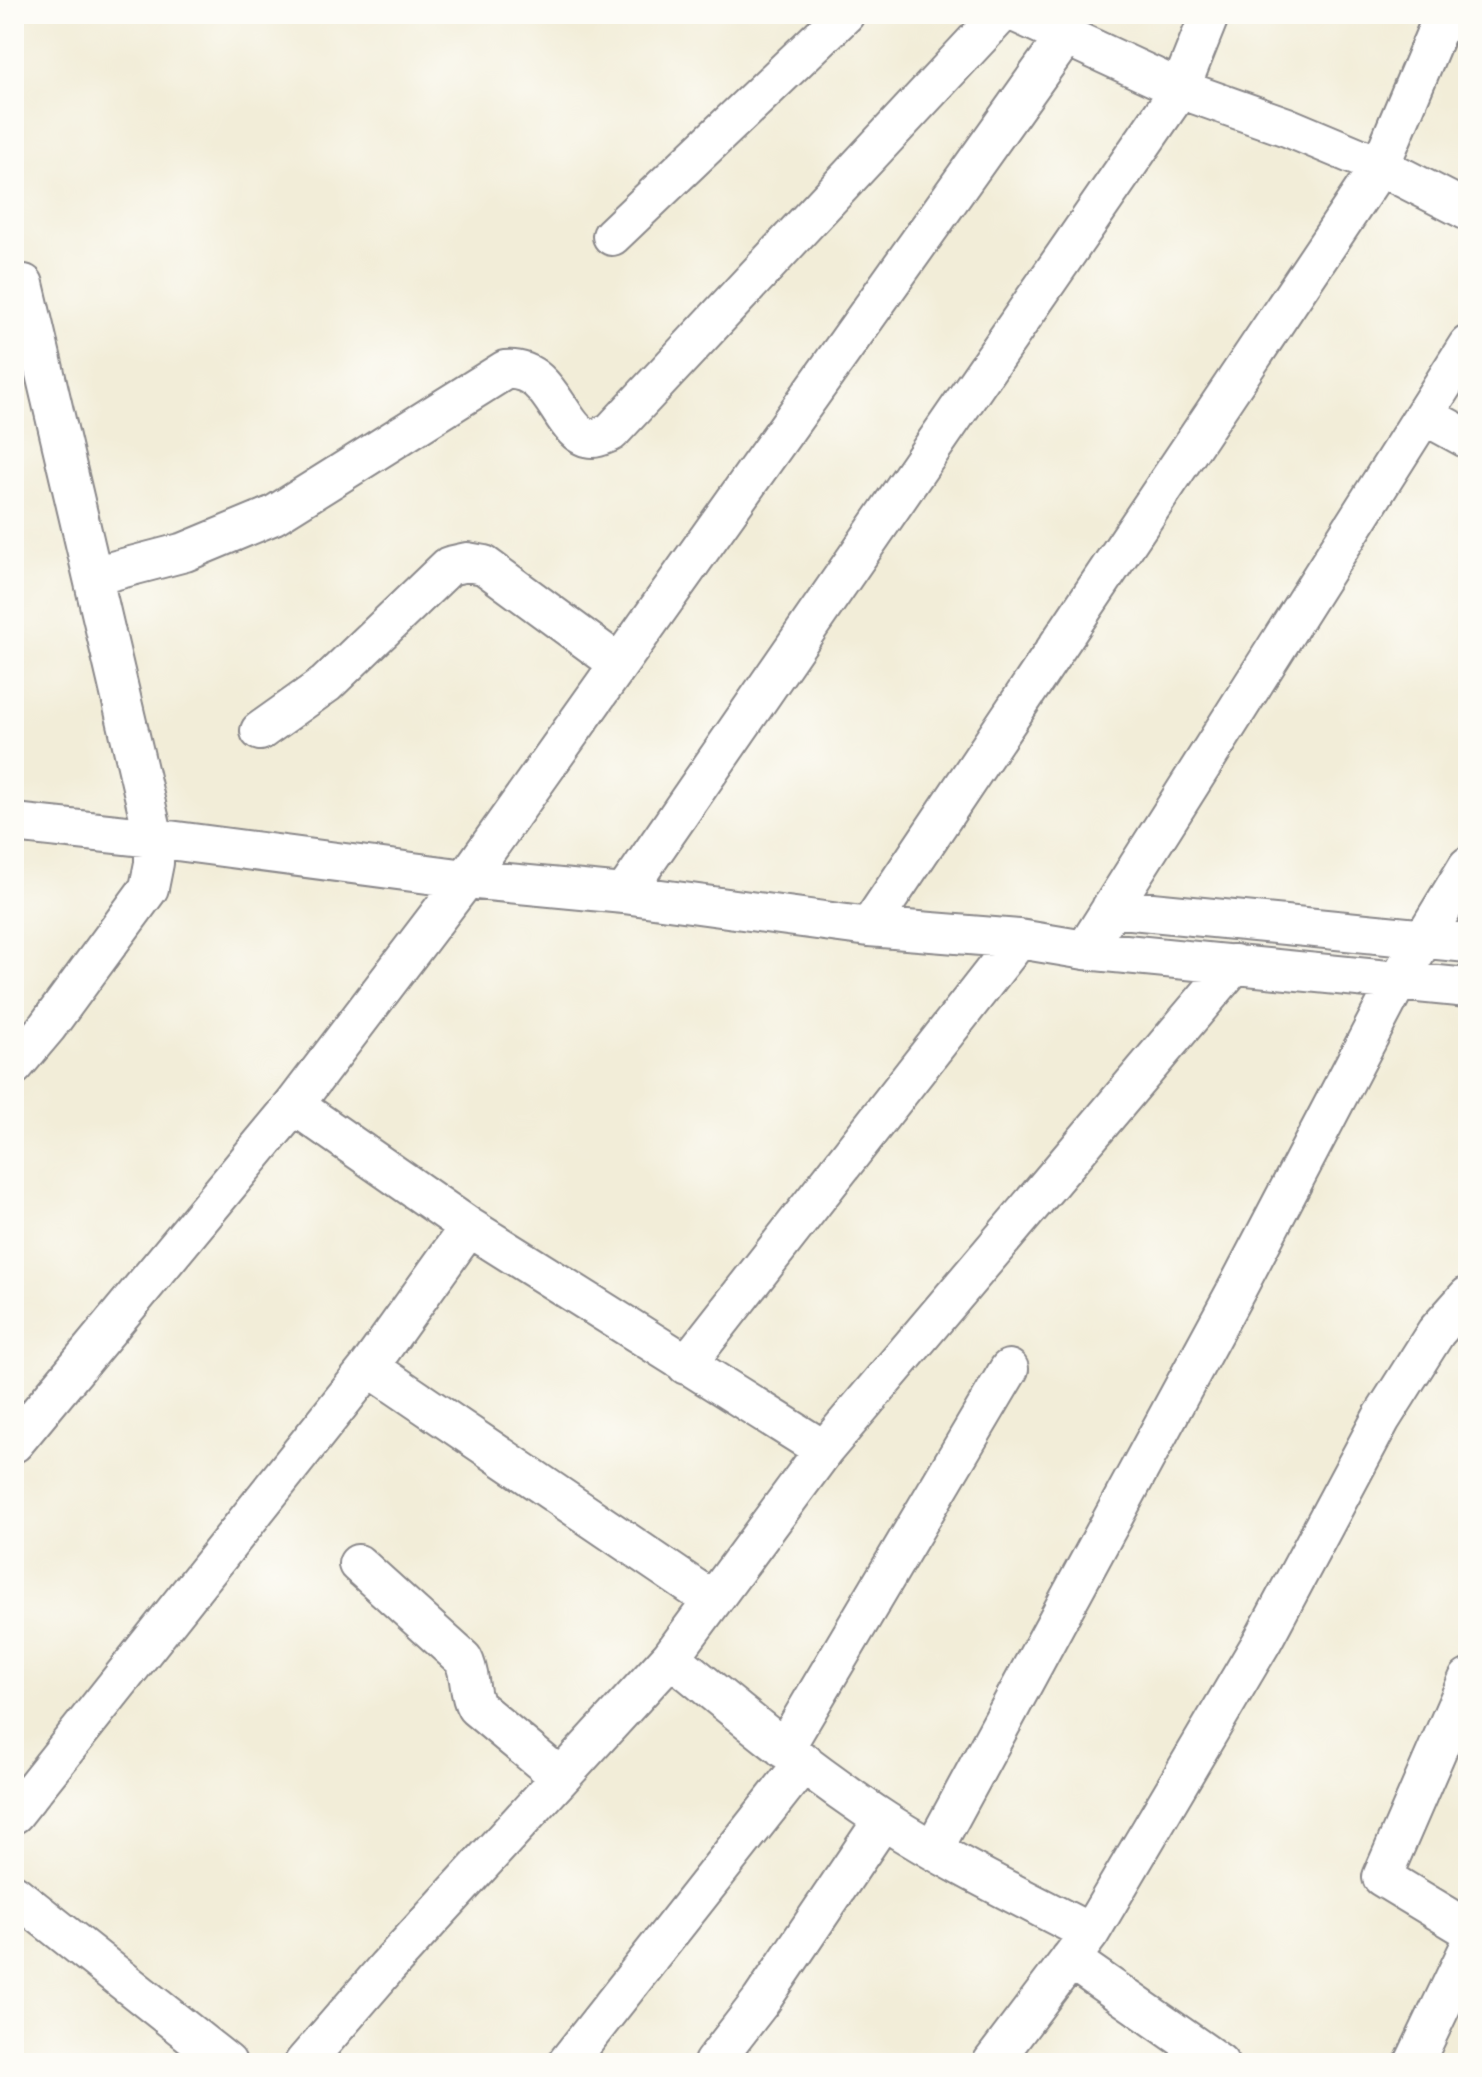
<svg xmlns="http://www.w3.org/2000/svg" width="1482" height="2077" viewBox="0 0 1482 2077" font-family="Mynerve,sans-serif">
  <rect width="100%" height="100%" fill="#fdfcf7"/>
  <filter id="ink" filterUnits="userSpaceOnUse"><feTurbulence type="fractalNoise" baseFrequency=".0125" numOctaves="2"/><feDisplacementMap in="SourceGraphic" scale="16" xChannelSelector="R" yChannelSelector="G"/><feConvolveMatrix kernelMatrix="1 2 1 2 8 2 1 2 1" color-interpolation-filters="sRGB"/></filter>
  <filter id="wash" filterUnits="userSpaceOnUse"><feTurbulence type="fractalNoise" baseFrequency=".006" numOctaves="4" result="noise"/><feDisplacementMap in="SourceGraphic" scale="32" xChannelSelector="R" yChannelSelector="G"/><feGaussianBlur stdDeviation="1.8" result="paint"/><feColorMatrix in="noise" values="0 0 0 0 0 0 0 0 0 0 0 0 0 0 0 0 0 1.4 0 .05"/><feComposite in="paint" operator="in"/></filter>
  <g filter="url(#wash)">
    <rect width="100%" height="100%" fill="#f2edd8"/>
  </g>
  <g filter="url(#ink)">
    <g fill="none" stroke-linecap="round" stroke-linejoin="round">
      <!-- minor casing -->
      <g stroke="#8a888a" stroke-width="42">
        <path id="minor" d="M1018,14L1180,89L1287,127L1380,166L1468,211
          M612,236L845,14
          M1424,415L1468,439
          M93,576L185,552L274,515L505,370C555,365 560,439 593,438C598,438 606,434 611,432L1001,14
          M260,731L326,684L449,566L467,562L484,565L619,664
          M14,823L154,838L466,879L624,894L869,927L1019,939L1085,950L1468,988
          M624,894L1180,89L1210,14
          M1111,908L1468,943
          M869,927L1380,166L1444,14
          M1085,950L1468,345
          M14,1066L47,1027L149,888L154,863V838L24,284
          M294,1105L469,1227L824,1450
          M686,1365L1019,939
          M369,1367L469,1227
          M14,1443L294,1105L466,879L1065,37
          M358,1564L463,1659C472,1676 467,1691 476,1707L560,1777
          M671,1657C740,1714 810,1772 885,1821C950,1863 1021,1897 1090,1933
          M1468,1679L1382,1877L1468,1929
          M784,1749L1009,1369
          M14,1814L369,1367L712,1600
          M933,1850L1239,1285L1399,979L1468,866
          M14,1894L227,2063
          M1070,1959L1219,2063
          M304,2063L387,1967L671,1657L824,1450L1235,964
          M567,2063L804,1762
          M713,2063L761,2001L883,1820
          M992,2063L1090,1933L1263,1640L1381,1419L1436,1332L1468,1296
          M1414,2063L1468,1950"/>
      </g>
      <!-- minor -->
      <use href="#minor" stroke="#fff" stroke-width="38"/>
    </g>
  </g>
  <!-- margin -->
  <rect width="1482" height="2077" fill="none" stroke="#fdfcf7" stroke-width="48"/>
</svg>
